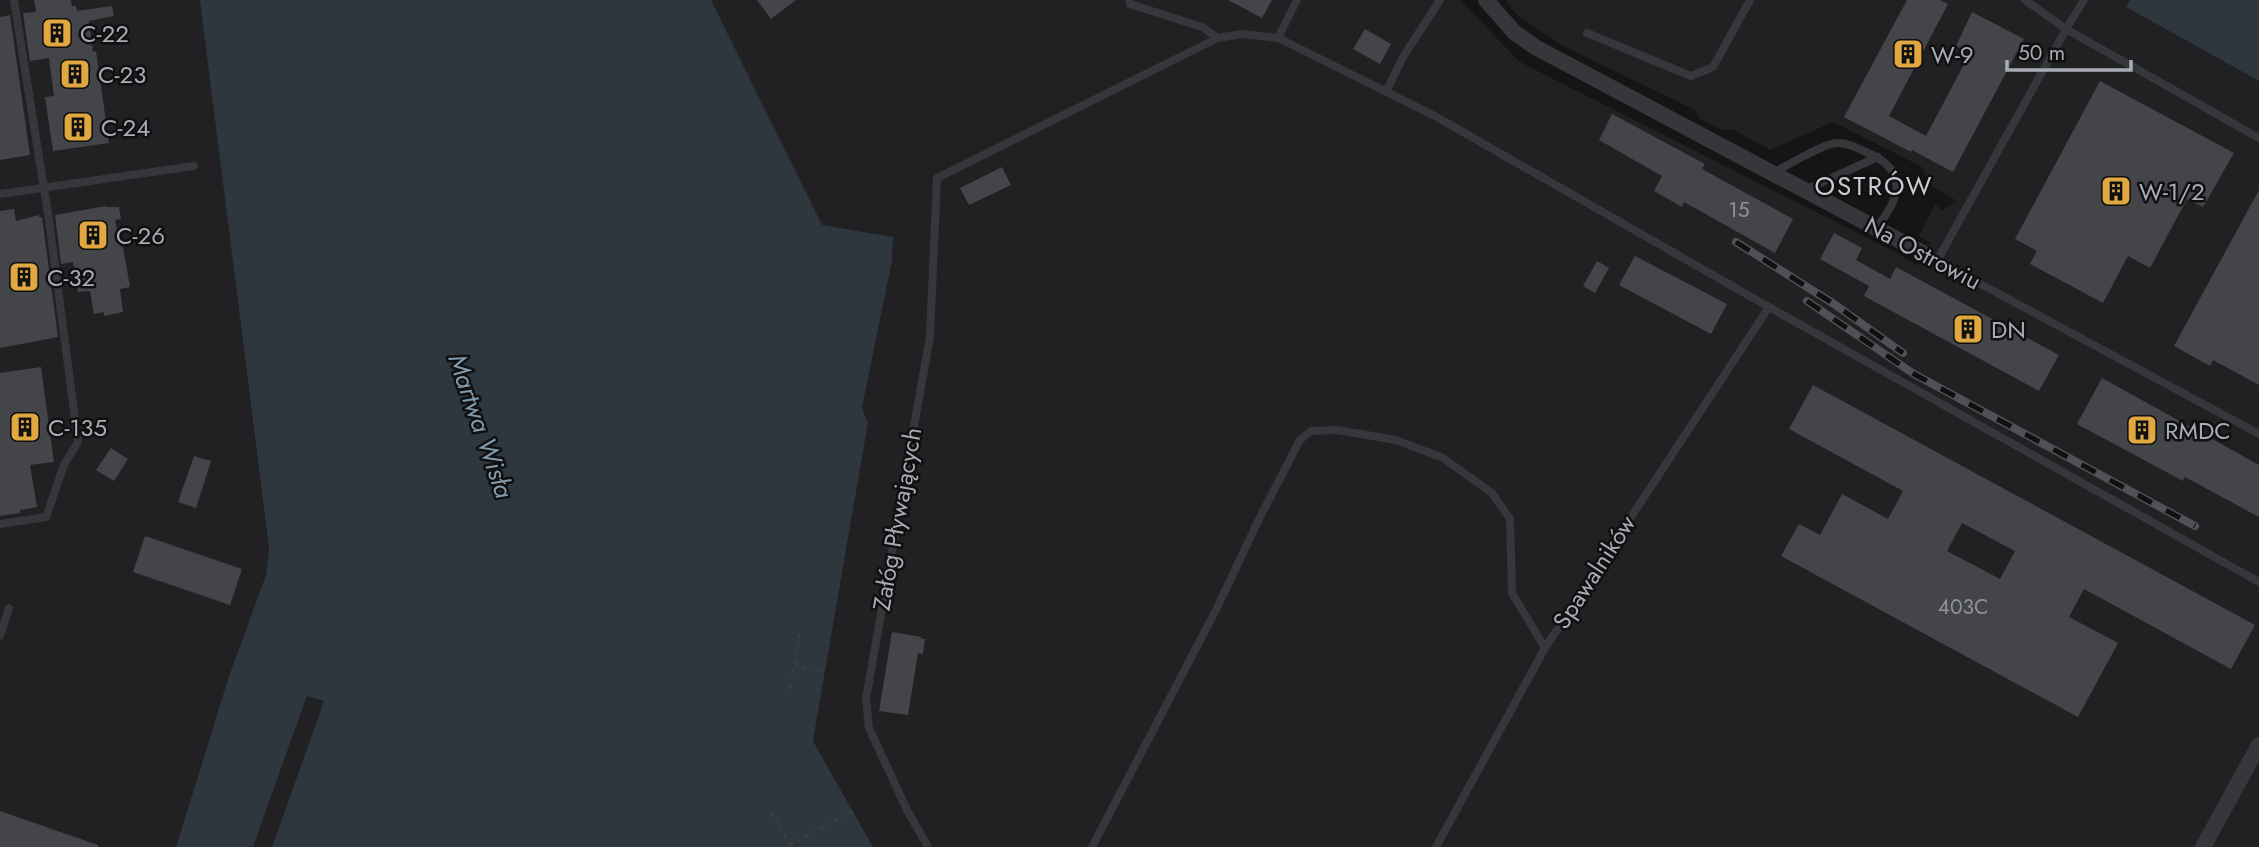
<svg xmlns="http://www.w3.org/2000/svg" width="2259" height="847" viewBox="0 0 2259 847" font-family="Jost,sans-serif">
  <rect width="100%" height="100%" fill="#151516"/>
  <!-- built -->
  <path fill="#212123" d="M0,0H203L269,548L266,575L228,679L176,847H0Z
    M711,0H1460L1520,62L1893,251L1918,266L1930,243L1919,236L1935,204L1942,210L1957,201L1931,186L1922,167L1833,122L1770,150L1734,130H1723L1700,119L1695,110L1559,44L1516,14L1506,0H2130L2126,7L2259,81V847H873L813,741L868,423L862,408L892,261L893,237L822,226Z
    M307,696L324,701L272,847H253Z"/>
  <!-- water -->
  <path fill="#2f373e" d="M200,0H711L822,225L893,237L892,261L862,408L868,423L813,741L873,847H272L324,701L307,696L253,847H176L228,679L266,575L269,548Z
    M2130,0H2259V81L2126,7Z"/>
  <!-- building -->
  <path fill="#444549" fill-rule="evenodd" d="M34,0H71L72,6H76L77,11L112,6L114,16L89,21L93,52L96,51L109,143L53,151L45,97L54,96L49,58L30,61L23,13L36,12Z
    M757,0H796L771,19Z
    M1228,0H1272L1262,18Z
    M1907,0H1940L1948,4L1889,116L1926,136L1970,53L1956,46L1972,12L2024,39L1953,172L1912,150L1911,152L1844,117Z
    M10,15L30,155L0,160V17Z
    M1365,29L1391,44L1380,64L1353,49Z
    M2100,81L2234,153L2203,207L2187,199L2150,268L2128,256L2103,303L2030,264L2037,251L2015,239Z
    M1612,114L1705,164L1702,169L1793,219L1775,253L1684,202L1682,207L1654,191L1662,176L1599,140Z
    M1002,167L1011,185L969,205L960,188Z
    M2259,190V385L2213,360L2210,366L2174,346Z
    M106,206V207H119L121,219L115,220L121,247H123L130,287L120,289L123,312L104,316V312L94,314L90,291L78,292L73,262L61,264L55,215Z
    M14,209L16,221L39,215L40,218L42,217L58,337L0,348V211Z
    M1834,233L1862,248L1856,260L1890,279L1896,267L2059,355L2039,391L1864,296L1869,286L1820,259Z
    M1635,256L1727,304L1711,334L1619,285Z
    M1597,261L1609,268L1595,293L1583,286Z
    M41,367L54,462L30,465L37,507L20,510V513L0,516V373Z
    M2102,378L2259,465V517L2185,477L2183,481L2077,424Z
    M1813,385L2255,625L2231,669L2084,589L2069,617L2118,643L2078,717L1781,556L1799,524L1820,535L1842,494L1888,519L1903,491L1789,429ZM1962,523L2015,551L2000,579L1947,551Z
    M111,448L128,459L114,481L96,470Z
    M194,456L211,461L196,508L178,502Z
    M145,536L242,569L230,605L133,572Z
    M892,632L921,637V639H925L923,654L918,653L908,715L879,711Z
    M0,811L98,845V847H0Z"/>
  <g fill="none" stroke-linecap="round" stroke-linejoin="round">
    <!-- path -->
    <path stroke="#3c3e42" stroke-width="2.5" stroke-dasharray="3.5 5" stroke-linecap="butt" d="M795,665L825,672
      M789,697L800,632
      M771,813L791,847
      M790,845L853,811"/>
    <!-- lane -->
    <path stroke="#36373b" stroke-width="8" d="M1129,0L1130,4L1202,27L1218,38
      M2025,0L2066,29L2259,138
      M1587,33L1691,76L1713,67L1750,0
      M1278,38L1297,0
      M1386,92L1403,57L1440,0
      M1772,173C1787,166 1822,144 1836,143C1847,142 1857,148 1866,152C1909,170 1901,198 1876,228
      M1805,190L1878,157
      M0,194L194,166
      M1923,253L2259,434
      M1937,261L2066,29L2084,0
      M0,524L46,517L64,465L78,442L49,220L14,0
      M0,636L9,608
      M928,847L906,808L869,728L866,699L930,336L937,178L1218,38L1242,34L1278,38L1435,116L1769,307L2259,582
      M1092,847L1217,608L1259,519L1300,440L1311,431L1337,430L1396,440L1443,458L1492,493L1510,519L1512,593L1545,648
      M1436,847L1545,648L1769,307"/>
    <!-- street -->
    <path stroke="#36373b" stroke-width="16" d="M1486,0L1514,32L1535,47L1923,253
      M2203,847L2259,745"/>
    <!-- rail casing -->
    <g stroke="#4f5156" stroke-width="8">
      <path id="rail" d="M1736,242L1834,304L1903,353
        M1807,301L1914,374L2195,526"/>
    </g>
    <!-- rail -->
    <use href="#rail" stroke="#101011" stroke-width="5" stroke-dasharray="16" stroke-linecap="butt"/>
  </g>
  <!-- icons -->
  <defs>
    <g id="building-square" transform="scale(1.575)"><rect x="-9" y="-9" width="18" height="18" rx="4" fill="#e1a841" stroke="#101011"/><path d="M-4-6H4V6H1V3H-1V6H-4ZM-2.5-4.3h1.7v1.8h-1.7ZM.8-4.3h1.7v1.8H.8ZM-2.5-1h1.7V.8h-1.7ZM.8-1h1.7V.8H.8Z" fill="#111"/></g>
  </defs>
  <g fill-rule="evenodd">
    <use href="#building-square" x="57" y="33"/>
    <use href="#building-square" x="1908" y="54"/>
    <use href="#building-square" x="75" y="74"/>
    <use href="#building-square" x="78" y="127"/>
    <use href="#building-square" x="2116" y="191"/>
    <use href="#building-square" x="93" y="235"/>
    <use href="#building-square" x="24" y="277"/>
    <use href="#building-square" x="1968" y="329"/>
    <use href="#building-square" x="25" y="427"/>
    <use href="#building-square" x="2142" y="430"/>
  </g>
  <g text-anchor="middle" dominant-baseline="central" stroke-width="5" stroke-linejoin="round" paint-order="stroke">
    <!-- number labels -->
    <g font-size="21" fill="#8f929a">
      <text x="1739" y="210">15</text>
      <text x="1963" y="607">403C</text>
    </g>
    <!-- poi labels -->
    <g font-size="24" fill="#a8acb5" stroke="#101011" text-anchor="start">
      <text x="80" y="33">C-22</text>
      <text x="1931" y="54">W-9</text>
      <text x="98" y="74">C-23</text>
      <text x="101" y="127">C-24</text>
      <text x="2139" y="191">W-1/2</text>
      <text x="116" y="235">C-26</text>
      <text x="47" y="277">C-32</text>
      <text x="1991" y="329">DN</text>
      <text x="48" y="427">C-135</text>
      <text x="2165" y="430">RMDC</text>
    </g>
    <!-- street labels -->
    <g font-size="24" fill="#a8acb5" stroke="#101011">
      <text transform="translate(1923 253) rotate(28)">Na Ostrowiu</text>
      <text transform="translate(897 519) rotate(-80)">Załóg Pływających</text>
      <text transform="translate(1594 572) rotate(-57)">Spawalników</text>
    </g>
    <!-- neighbourhood labels -->
    <g font-size="26" letter-spacing="2" fill="#c8cbd2" stroke="#101011">
      <text x="1874" y="186">OSTRÓW</text>
    </g>
    <!-- water labels -->
    <g font-size="26" font-style="italic" fill="#819aad" stroke="#101011">
      <text transform="translate(481 426) rotate(71)">Martwa Wisła</text>
    </g>
  </g>
  <!-- scale -->
  <path d="M2007 60v10h124v-10" fill="none" stroke="#a8acb5" stroke-width="3.5"/>
  <text x="2018" y="60" font-size="21" fill="#a8acb5" stroke="#101011" stroke-width="5" paint-order="stroke">50 m</text>
</svg>
